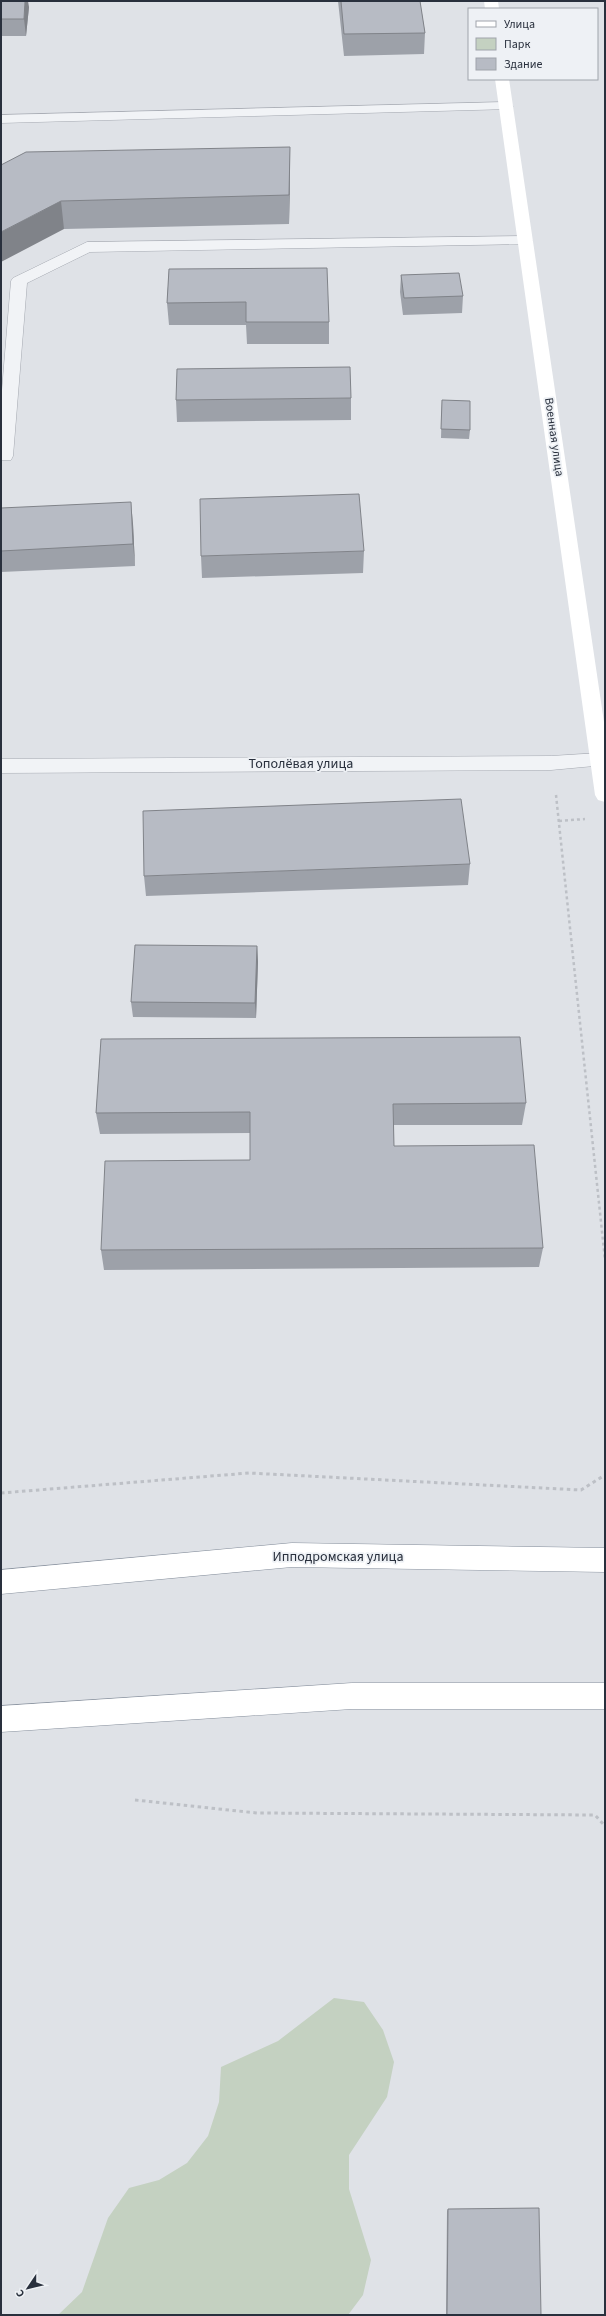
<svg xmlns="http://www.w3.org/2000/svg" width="606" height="2316" viewBox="0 0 606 2316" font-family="'Source Sans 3',sans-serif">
  <rect width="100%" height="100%" fill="#dfe2e7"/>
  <!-- green -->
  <path fill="#c4d1c1" d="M334,1998L364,2002L383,2030L394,2062L387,2097L349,2155V2189L371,2260L363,2295L348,2315H58L82,2292L108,2218L129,2188L159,2180L187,2163L208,2136L219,2102L221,2067L278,2041Z"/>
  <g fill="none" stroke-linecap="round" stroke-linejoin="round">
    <!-- lane casing -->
    <g stroke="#a5a9b1" stroke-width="1">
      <path id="lane" d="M506,102L513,106L511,109L1,123V115Z
        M525,236L530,238L533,241L530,244L90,252L27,283L13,456L11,460H1V402L11,281L13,278L87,242Z"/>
    </g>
    <!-- street casing -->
    <g stroke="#a5a9b1" stroke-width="1">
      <path id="street" d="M600,753L605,755V765L551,770L1,773V759L551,756Z"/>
    </g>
    <!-- highway casing -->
    <g stroke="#87909d" stroke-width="1">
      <path id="highway" d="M292,1543L605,1548V1572L292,1567L1,1594V1570Z
        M352,1683H605V1709H352L1,1732V1706Z"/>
    </g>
    <!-- path-far1 -->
    <path stroke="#bdc0c6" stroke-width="2.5" stroke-dasharray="3 3" stroke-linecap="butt" d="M556,795L605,1260
      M559,821L585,819"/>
    <!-- path -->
    <path stroke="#bdc0c6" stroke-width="3" stroke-dasharray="3.5 3.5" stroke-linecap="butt" d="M1,1493L249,1473L581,1490L605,1475
      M135,1800L257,1813L595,1815L605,1826"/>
    <!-- lane -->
    <use href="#lane" fill="#f1f3f6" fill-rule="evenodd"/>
    <!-- street -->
    <use href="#street" fill="#f1f3f6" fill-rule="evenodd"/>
    <!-- secondary -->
    <path fill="#fff" fill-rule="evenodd" d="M484,1H498L499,9H485Z
      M495,79H509L605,729V802L598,800L595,795Z"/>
    <!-- highway -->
    <use href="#highway" fill="#fff" fill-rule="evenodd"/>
  </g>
  <!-- wall -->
  <path fill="#9da1a9" d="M1,1L29,7L26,36H1Z
    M338,1H420L425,33L424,54L344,56Z
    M290,147V175L289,224L64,229L1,165Z
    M169,269L329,322V344H247L246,325H169L167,303Z
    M401,275L463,296L462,313L403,315L400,292Z
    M351,398V420L177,422L176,400Z
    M442,400L470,430L469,439L441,438Z
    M1,508L133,524L135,566L1,572Z
    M364,551L363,573L202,578L201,556Z
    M470,864L468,885L146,896L144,876Z
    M257,946L258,962L256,1018L133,1017L131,1002Z
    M101,1039L526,1103L522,1125H394V1146L543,1248L539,1267L104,1270L101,1250L250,1160V1133L100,1134L96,1113Z
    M448,2209L541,2315H446L447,2211Z"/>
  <!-- shaded-wall -->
  <path fill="#808389" d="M25,1H28L29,7L26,36L24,19Z
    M290,147V175L289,224V195Z
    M61,201L64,229L1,262V232Z
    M131,502L133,524L135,566L133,544Z
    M257,946L258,962L256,1018L255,1003Z"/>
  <!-- building -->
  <path fill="#b7bbc4" stroke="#808389" d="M1,1H25L24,19H1Z
    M341,1H420L425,33L344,34Z
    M290,147L289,195L61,201L1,232V165L26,152Z
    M327,268L329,322H246V302L167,303L169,269Z
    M459,273L463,296L404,298L401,275Z
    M350,367L351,398L176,400L177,369Z
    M442,400L470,401V430L441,429Z
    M359,494L364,551L201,556L200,499Z
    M131,502L133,544L1,551V508Z
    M461,799L470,864L144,876L143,811Z
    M135,945L257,946L255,1003L131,1002Z
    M520,1037L526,1103L393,1104L394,1146L534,1145L543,1248L101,1250L105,1161L250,1160V1112L96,1113L101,1039Z
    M539,2208L541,2315H447L448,2209Z"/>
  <g text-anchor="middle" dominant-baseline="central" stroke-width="3.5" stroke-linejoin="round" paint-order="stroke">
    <!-- far-street labels -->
    <g font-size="12" fill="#29303d" stroke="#eef1f5">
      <text transform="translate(554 437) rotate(82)">Военная улица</text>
    </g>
    <!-- street labels -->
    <g font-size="14" fill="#29303d" stroke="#eef1f5">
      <text x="301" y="764">Тополёвая улица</text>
      <text x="338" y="1557">Ипподромская улица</text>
    </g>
  </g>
  <!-- border -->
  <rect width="606" height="2316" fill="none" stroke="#29303d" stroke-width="4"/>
  <!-- legend -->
  <rect x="468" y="8" width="130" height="72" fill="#eef1f5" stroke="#9fa4ab"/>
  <rect x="476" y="21" width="20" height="6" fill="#ffffff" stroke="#9fa4ab"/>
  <text x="504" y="28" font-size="12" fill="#29303d">Улица</text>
  <rect x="476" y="38" width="20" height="12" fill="#c4d1c1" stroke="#9fa4ab"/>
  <text x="504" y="48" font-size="12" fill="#29303d">Парк</text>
  <rect x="476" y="58" width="20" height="12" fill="#b7bbc4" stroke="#9fa4ab"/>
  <text x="504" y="68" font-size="12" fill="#29303d">Здание</text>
  <!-- north arrow -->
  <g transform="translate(28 2288) rotate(235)" stroke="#eef1f5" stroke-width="3" paint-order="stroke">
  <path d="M0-3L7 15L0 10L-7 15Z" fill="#29303d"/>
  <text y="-6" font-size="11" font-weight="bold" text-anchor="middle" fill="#29303d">С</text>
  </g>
</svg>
